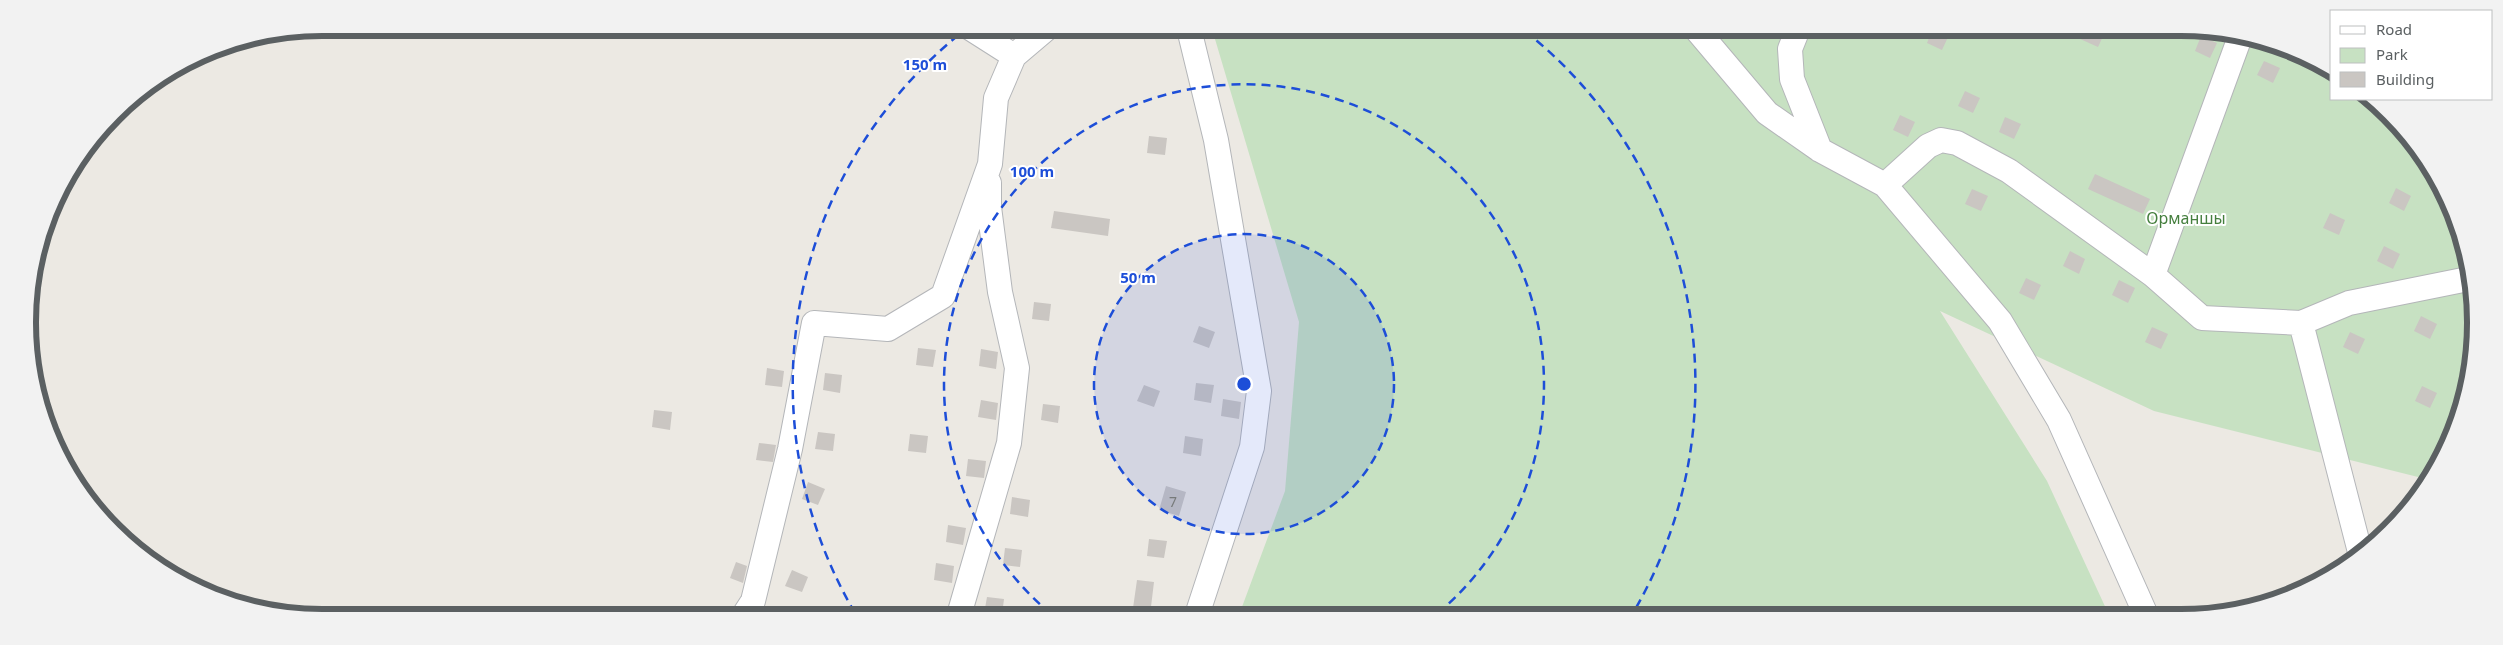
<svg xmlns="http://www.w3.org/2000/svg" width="2503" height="645" viewBox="0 0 2503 645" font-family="'Noto Sans',sans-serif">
  <rect width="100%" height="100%" fill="#ece9e3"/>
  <!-- green -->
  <path fill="#c7e1c2" d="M1212,29L2219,30L2328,67L2332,70V99H2364L2415,143L2466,246L2473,361L2445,453L2426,479L2154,411L1940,311L2047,481L2109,615H1239L1285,491L1299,322Z"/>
  <!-- building -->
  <path fill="#cac6c2" d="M1932,30L1949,35L1942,50L1927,43Z
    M2060,30H2106L2098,47Z
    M2201,36L2217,43L2210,58L2195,51Z
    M2264,61L2280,68L2273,83L2257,75Z
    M1965,91L1980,98L1973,113L1958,106Z
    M1900,115L1915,122L1908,137L1893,130Z
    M2005,117L2021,124L2014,139L1999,132Z
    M1149,136L1167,138L1165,155L1147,153Z
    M2095,174L2150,199L2143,214L2088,189Z
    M2396,188L2411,196L2404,211L2389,203Z
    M1972,189L1988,196L1981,211L1965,204Z
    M1054,211L1110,219L1108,236L1051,228Z
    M2330,213L2345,220L2339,235L2323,228Z
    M2384,246L2400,254L2393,269L2377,261Z
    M2070,251L2085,259L2079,274L2063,266Z
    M2026,278L2041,285L2034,300L2019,293Z
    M2119,280L2135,288L2128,303L2112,295Z
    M1034,302L1051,304L1049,321L1032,319Z
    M2421,316L2437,324L2430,339L2414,331Z
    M1199,326L1215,332L1209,348L1193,342Z
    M2152,327L2168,334L2161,349L2145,342Z
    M2350,332L2365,339L2358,354L2343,347Z
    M918,348L936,350L933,367L916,365Z
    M981,349L998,352L996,369L979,366Z
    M767,368L784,371L782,387L765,385Z
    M825,373L842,375L840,393L823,390Z
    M1196,383L1214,385L1211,403L1194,400Z
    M1144,385L1160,391L1154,407L1137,401Z
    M2422,386L2437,393L2430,408L2415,401Z
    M1223,399L1241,402L1239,419L1221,416Z
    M981,400L998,403L996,420L978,417Z
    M1043,404L1060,406L1058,423L1041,420Z
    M654,410L672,412L670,430L652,427Z
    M818,432L835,434L833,451L815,449Z
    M910,434L928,436L926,453L908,451Z
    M1185,436L1203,439L1201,456L1183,453Z
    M759,443L776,445L773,462L756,460Z
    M968,459L986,461L984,478L966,476Z
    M808,482L825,489L818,505L802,499Z
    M1166,486L1186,492L1179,516L1159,510Z
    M1012,497L1030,500L1028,517L1010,514Z
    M948,525L966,528L963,545L946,542Z
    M1149,539L1167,541L1164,558L1147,556Z
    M1005,548L1022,550L1020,567L1003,565Z
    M736,562L747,566L743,583L730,578Z
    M936,563L954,566L952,583L934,580Z
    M792,570L808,577L802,592L785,586Z
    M1137,580L1154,582L1150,615H1132Z
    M987,597L1004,599L1002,615L984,614Z"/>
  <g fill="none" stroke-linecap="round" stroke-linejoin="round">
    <!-- minor casing -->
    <g stroke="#b4b6b9" stroke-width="26">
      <path id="minor" d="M970,28L1014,56
        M1189,29L1216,140L1259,391L1252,447L1197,615
        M1696,29L1767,113L1820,150L1885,185L2000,321L2059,420L2146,615
        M1798,29L1790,49L1792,79L1820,150
        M1885,185L1928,146L1941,140L1957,143L2009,171L2153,275L2202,318L2301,323L2349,303L2468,279
        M2153,275L2240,37
        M2301,323L2360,552
        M744,615L753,601L790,449L814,323L888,329L943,296L990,164L996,98L1014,56L1047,28
        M959,615L1009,443L1017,368L1000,292L989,207V183"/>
    </g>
    <!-- minor -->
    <use href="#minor" stroke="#fff" stroke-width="24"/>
  </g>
  <!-- distance rings -->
  <circle cx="1244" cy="384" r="150" fill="#1d4ed8" fill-opacity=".12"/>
  <g fill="none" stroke="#1d4ed8" stroke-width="2.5" stroke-dasharray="9 6">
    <circle cx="1244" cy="384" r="150"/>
    <path d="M1051 614A300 300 0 1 1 1437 614"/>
    <path d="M855 613A451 451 0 0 1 966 29M1525 31A451 451 0 0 1 1633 613"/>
  </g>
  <g text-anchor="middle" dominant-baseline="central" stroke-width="4" stroke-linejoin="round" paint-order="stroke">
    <!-- number labels -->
    <g font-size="14" fill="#777a7a">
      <text x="1173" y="501">7</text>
    </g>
    <!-- park labels -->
    <g font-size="16" fill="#457f3e" stroke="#fff">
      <text x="2186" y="218">Орманшы</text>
    </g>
  </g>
  <!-- crop -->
  <path d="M0 0H2503V645H0ZM322 36H2181A286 286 0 0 1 2467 322V323A286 286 0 0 1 2181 609H322A286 286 0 0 1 36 323V322A286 286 0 0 1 322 36Z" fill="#f2f2f2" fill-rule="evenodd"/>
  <path fill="none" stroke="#5b6062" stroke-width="6" d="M322 36H2181A286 286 0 0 1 2467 322V323A286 286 0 0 1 2181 609H322A286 286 0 0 1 36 323V322A286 286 0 0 1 322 36Z"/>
  <circle cx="1244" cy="384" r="8" fill="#1d4ed8" stroke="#fff" stroke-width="2.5"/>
  <g font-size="15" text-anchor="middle" font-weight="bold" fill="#1d4ed8" stroke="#fff" stroke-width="4" stroke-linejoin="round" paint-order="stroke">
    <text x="925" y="70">150 m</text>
    <text x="1032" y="177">100 m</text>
    <text x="1138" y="283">50 m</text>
  </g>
  <!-- legend -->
  <rect x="2330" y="10" width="162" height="90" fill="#ffffff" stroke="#bdbfc0"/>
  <rect x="2340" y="26" width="25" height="8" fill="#ffffff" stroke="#bdbfc0"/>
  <text x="2376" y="35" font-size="15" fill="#5b6062">Road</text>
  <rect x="2340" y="48" width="25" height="15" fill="#c7e1c2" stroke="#bdbfc0"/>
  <text x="2376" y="60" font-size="15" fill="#5b6062">Park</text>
  <rect x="2340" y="72" width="25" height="15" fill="#cac6c2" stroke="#bdbfc0"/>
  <text x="2376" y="85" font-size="15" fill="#5b6062">Building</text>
</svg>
